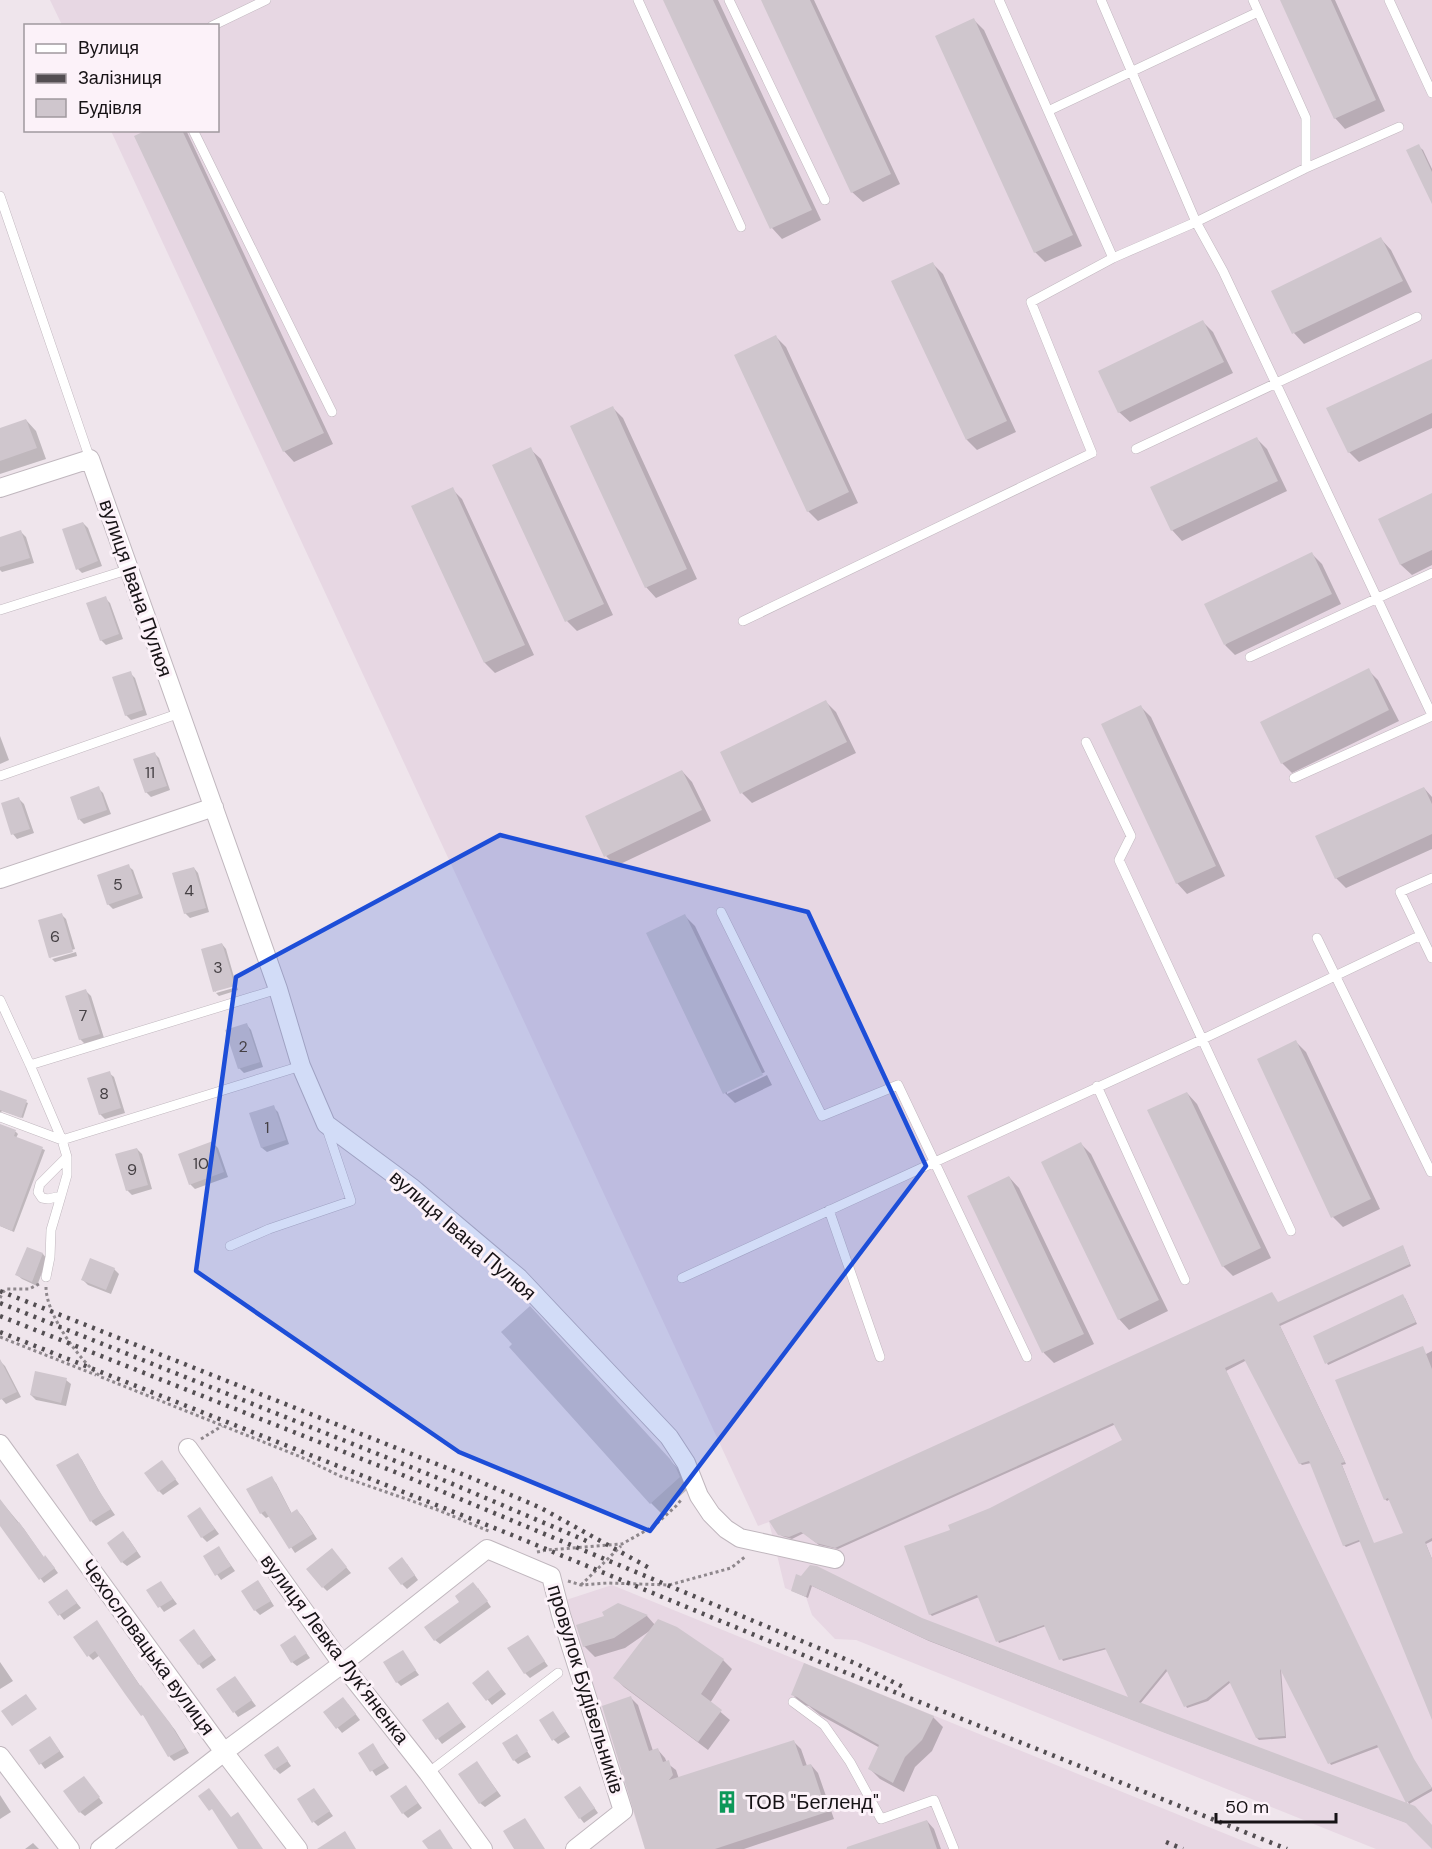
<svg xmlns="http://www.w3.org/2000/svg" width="1432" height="1849" viewBox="0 0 1432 1849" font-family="'DM Sans',sans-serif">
  <rect width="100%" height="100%" fill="#efe5ec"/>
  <!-- built -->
  <path fill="#e7d7e3" d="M50,0H1432V1849H1376L856,1640L835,1639L812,1615L806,1597L785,1588L769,1522L758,1526L111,131L218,130V26L62,25Z
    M612,1585L1263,1849H645L566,1600Z"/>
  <!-- shadow -->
  <path fill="#0003" d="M665,0H718L821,220L782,239L772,228Z
    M763,0H814L900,184L863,202L852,192Z
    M1282,0H1335L1385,111L1345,129L1335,118Z
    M974,20L984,30L1082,246L1045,262L1035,252Z
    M150,130H186L333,444L294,462L284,451Z
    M1418,146L1423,150L1432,169V193Z
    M1381,239L1391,250L1412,292L1304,344L1294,333L1273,291Z
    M933,264L943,274L1016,432L977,450L967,440Z
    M1203,322L1213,332L1233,373L1130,422L1119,412Z
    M776,337L786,347L858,503L818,521L808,511Z
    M1432,360V428L1359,462L1349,452Z
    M613,408L623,418L697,579L656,598L646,587Z
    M26,420L36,431L46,459L0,474V429Z
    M1256,438L1267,449L1287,491L1182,541L1172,530Z
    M530,449L541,459L613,615L577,631L567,621Z
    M452,489L462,499L534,655L495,673L485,663L413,506Z
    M1432,494V565L1412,575L1401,565L1380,520Z
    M83,523L88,528L102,566L82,573L78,569Z
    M21,532L26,537L34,563L2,572L0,570V538Z
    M1312,554L1322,564L1341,604L1235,655L1225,645Z
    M105,598L110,603L123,639L106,645L101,640Z
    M1368,670L1378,680L1399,721L1292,773L1282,763Z
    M130,673L135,678L147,715L131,720L126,715Z
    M826,702L836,712L856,753L752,803L742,793Z
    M1141,707L1151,717L1225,876L1187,894L1177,883Z
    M0,736L9,760L0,764Z
    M154,753L159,758L170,790L151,797L146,792Z
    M682,771L692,782L711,821L616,866L606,856Z
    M98,788L103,793L111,814L84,824L80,820L71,798Z
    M1424,788L1432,797V849L1346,888L1336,878Z
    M19,799L24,804L34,833L17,839L13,834Z
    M128,866L133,870L143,898L113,909L108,904Z
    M194,868L198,873L209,912L190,918L185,913Z
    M61,914L66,919L75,949L51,956V959L40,921Z
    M685,916L695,926L765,1072L727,1090V1094L767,1075L772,1085L735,1103L725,1093Z
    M222,944L226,949L236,984L216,990V992L215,991Z
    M76,952L77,956L55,962L52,959Z
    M237,987L238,990L219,996L216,993Z
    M86,991L91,996L104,1038L85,1044L80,1039Z
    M247,1025L251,1030L263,1067L244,1073L239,1068Z
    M1296,1042L1306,1052L1380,1209L1343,1227L1333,1217Z
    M109,1073L114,1077L125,1113L105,1119L100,1114Z
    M0,1092L28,1103L23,1118L2,1111L0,1113Z
    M1187,1093L1197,1104L1271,1258L1233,1276L1223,1266Z
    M273,1107L278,1112L289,1144L267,1152L262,1148Z
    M0,1126L16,1132L18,1134L16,1138L45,1150L14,1232L0,1226Z
    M213,1143L218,1148L228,1177L195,1189L190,1184Z
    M1081,1144L1091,1154L1168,1311L1129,1330L1119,1319Z
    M137,1149L142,1154L152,1189L132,1195L127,1190Z
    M1009,1177L1019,1188L1094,1344L1054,1363L1044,1353L969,1196Z
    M28,1248L43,1254L47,1259L37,1286L22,1279L17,1275Z
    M1404,1249L1411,1266L1280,1326L1346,1464L1342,1465L1374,1545L1405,1534L1390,1499L1387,1501L1385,1499L1426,1354L1432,1351V1541L1426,1544L1432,1559V1717L1361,1541L1346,1547L1344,1545L1311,1463L1302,1465L1300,1463L1247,1360L1226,1371L1415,1763L1432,1788V1791L1409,1804L1379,1747L1331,1765L1281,1668L1286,1738L1259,1740L1257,1738L1231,1682L1208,1701L1187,1708L1168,1670L1140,1704L1432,1827V1847L1410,1824L1169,1734L929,1641L812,1586L808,1598L795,1592L802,1578L921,1619L1131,1700L1107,1649L1063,1661L1046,1626L999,1643L979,1597L932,1616L930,1614L952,1531L1124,1441L1116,1424L838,1549L819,1545L804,1533L792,1539L782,1536L780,1534L1279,1304Z
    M114,1269L119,1274L111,1294L88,1285L83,1280Z
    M1405,1298L1417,1324L1328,1365L1327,1363Z
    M540,1319L680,1471L689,1488L661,1513L651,1503Z
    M0,1361L5,1366L21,1397L6,1404L0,1397Z
    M66,1380L71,1384L66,1406L36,1400L31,1395Z
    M78,1455L82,1460L102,1496L115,1515L96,1526L92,1522L58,1465Z
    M162,1462L179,1484L163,1495L159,1491Z
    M271,1478L276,1483L292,1514L297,1511L302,1516L317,1539L295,1553L270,1516L266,1518L261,1513Z
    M0,1500L24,1529L44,1558L50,1562L58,1573L44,1583L0,1523Z
    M200,1509L219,1534L207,1542L202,1537Z
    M128,1538L141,1557L127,1566L122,1562Z
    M219,1548L235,1571L221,1580L205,1557Z
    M336,1555L351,1573L327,1591L323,1587Z
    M407,1564L418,1580L407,1589L402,1584Z
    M161,1583L177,1604L164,1612L148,1591Z
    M262,1587L274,1606L260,1615L255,1610Z
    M478,1588L491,1607L440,1644L435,1640Z
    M67,1591L81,1608L64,1620L50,1602Z
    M618,1604L647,1616L655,1625L676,1629L723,1660L732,1669L710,1703L730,1720L708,1750L624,1687L615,1678L651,1630L625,1648L595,1657L584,1646L606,1617Z
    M97,1622L141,1687L175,1730L189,1753L174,1761L170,1757L147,1720L100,1655L93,1660L89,1656Z
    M198,1636L216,1660L203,1669L199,1664Z
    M295,1637L310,1658L297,1666L292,1662Z
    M527,1637L548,1666L530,1678L525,1673Z
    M402,1652L419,1675L401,1686L397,1682Z
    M0,1662L13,1681L0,1689Z
    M492,1677L506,1694L492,1705L474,1683Z
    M235,1678L256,1706L238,1717L218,1689Z
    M793,1695L933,1717L943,1727L932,1751L915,1767L904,1792L880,1779L870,1769L880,1748L820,1715L809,1706L803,1705Z
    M631,1698L638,1705L653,1751L658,1750L665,1758L667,1763L676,1770L679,1779L794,1742L801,1749L807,1766L811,1765L818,1773L834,1819L744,1849H647Z
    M348,1704L360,1720L342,1733L325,1712Z
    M448,1704L466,1727L442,1744L438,1739Z
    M552,1712L570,1737L558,1744L554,1740Z
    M517,1736L531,1757L518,1764L514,1760Z
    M54,1743L64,1757L45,1769L31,1750Z
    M372,1745L389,1768L376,1776L360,1753Z
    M282,1753L291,1766L280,1774L275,1769Z
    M477,1763L501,1796L485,1807L480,1803Z
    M88,1783L103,1803L85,1816L80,1812Z
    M406,1787L422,1808L408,1818L403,1813Z
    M314,1790L333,1816L318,1826L314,1822Z
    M584,1793L598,1813L584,1823L580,1818Z
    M0,1795L11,1812L0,1819Z
    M927,1821L934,1829L941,1849H846Z
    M33,1843L39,1849H25Z"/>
  <!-- building -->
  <path fill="#cfc6cd" d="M663,0H713L812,210L770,229Z
    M761,0H810L891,174L851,193Z
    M1280,0H1331L1376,100L1334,119Z
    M974,18L1073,235L1034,253L935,36Z
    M147,130H182L324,433L283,452L134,136Z
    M1419,144L1432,172V204L1406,150Z
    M1381,237L1403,281L1292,334L1271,291Z
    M933,262L1007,421L966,440L891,281Z
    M1203,320L1224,362L1118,413L1098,371Z
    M776,335L849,492L807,512L734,355Z
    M1432,359V413L1348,453L1326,408Z
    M613,406L687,569L645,588L570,426Z
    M26,419L37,448L0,461V428Z
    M1257,437L1278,481L1171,531L1150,487Z
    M531,447L604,604L565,622L492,465Z
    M453,487L525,645L484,663L411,506Z
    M1432,493V550L1400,565L1378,519Z
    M83,522L98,561L76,570L62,529Z
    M21,530L30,558L0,567V537Z
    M1312,552L1332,594L1224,645L1204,604Z
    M106,596L119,634L100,641L86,603Z
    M1369,668L1389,710L1281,764L1260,722Z
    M131,671L143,710L125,716L112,677Z
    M826,700L847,742L740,794L720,752Z
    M1141,705L1216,866L1176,884L1101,724Z
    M155,752L167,786L145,793L133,759Z
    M682,770L702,810L604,857L585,816Z
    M99,786L107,810L78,820L70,797Z
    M1424,787L1432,804V834L1335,879L1315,836Z
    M19,797L30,829L11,835L1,803Z
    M129,864L139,894L107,905L97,875Z
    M194,867L206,908L184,914L172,873Z
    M62,913L73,952L49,958L38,920Z
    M685,914L763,1075L723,1094L646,933Z
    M222,943L235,986L213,992L201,949Z
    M86,989L100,1034L79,1040L65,996Z
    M247,1023L260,1062L238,1069L225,1030Z
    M1296,1040L1371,1199L1331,1218L1257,1059Z
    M110,1071L121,1108L99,1115L87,1078Z
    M0,1090L27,1100L21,1118L0,1110Z
    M1187,1092L1261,1248L1222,1267L1147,1110Z
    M274,1105L286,1140L261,1148L249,1113Z
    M0,1124L16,1130L14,1136L43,1147L12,1231L0,1226Z
    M213,1141L224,1172L189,1185L178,1154Z
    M1081,1142L1159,1300L1118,1320L1041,1162Z
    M137,1148L148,1185L126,1191L115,1154Z
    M1009,1176L1084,1334L1042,1353L967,1196Z
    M1403,1245L1410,1264L1279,1324L1345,1462L1341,1463L1374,1543L1403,1533L1388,1498L1384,1500L1335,1380L1423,1346L1432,1369V1538L1425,1542L1432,1559V1720L1359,1540L1343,1546L1309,1461L1299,1464L1244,1359L1225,1368L1414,1759L1432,1788L1406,1803L1377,1745L1328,1764L1280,1669L1285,1736L1256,1738L1229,1681L1206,1699L1184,1707L1166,1669L1139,1702L1415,1806L1432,1825V1849L1406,1823L1165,1733L925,1639L810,1585L806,1597L791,1591L796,1574L801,1576L810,1565L817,1566L922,1618L1128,1697L1105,1648L1059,1660L1044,1625L996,1642L977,1595L929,1615L904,1546L950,1530L948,1525L990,1508L1122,1440L1113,1423L835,1548L816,1543L801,1532L789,1537L778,1535L769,1521L1272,1292L1278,1302Z
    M27,1247L43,1253L32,1282L15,1275Z
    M90,1258L115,1268L106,1290L81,1280Z
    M1403,1294L1416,1322L1325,1364L1313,1336Z
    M530,1306L670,1459L676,1468L680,1477L650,1504L509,1347L512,1344L501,1332Z
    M0,1359L17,1392L0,1400Z
    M35,1371L67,1378L61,1403L30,1395Z
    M78,1453L98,1489L111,1509L90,1522L56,1465Z
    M162,1460L176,1479L158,1492L144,1473Z
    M272,1476L291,1513L297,1509L313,1534L289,1549L265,1511L260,1514L246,1489Z
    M0,1499L18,1523L19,1522L44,1557L45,1555L55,1568L39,1580L0,1526Z
    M200,1507L215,1529L201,1538L187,1516Z
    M123,1531L137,1551L121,1563L107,1543Z
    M219,1546L231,1566L215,1576L203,1556Z
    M332,1548L347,1567L322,1588L306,1569Z
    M402,1557L415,1575L401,1585L388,1568Z
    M258,1580L271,1601L254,1611L241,1591Z
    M161,1581L173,1599L158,1608L146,1590Z
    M473,1582L488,1601L434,1641L424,1627L459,1602L455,1596Z
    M67,1589L77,1603L58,1616L48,1602Z
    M618,1603L648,1615L614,1638L583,1647L576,1625L604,1616L602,1612Z
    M658,1619L677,1627L724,1659L701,1694L722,1710L698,1742L613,1678Z
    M97,1620L140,1686L141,1685L170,1723L185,1748L168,1757L143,1715L141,1716L125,1694L95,1651L87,1657L73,1637Z
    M194,1629L212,1655L198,1665L179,1640Z
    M295,1635L307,1653L291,1663L280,1645Z
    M528,1635L545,1661L524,1674L507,1648Z
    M403,1650L416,1670L396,1683L383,1662Z
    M804,1663L934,1716L922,1740L905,1757L893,1783L868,1769L879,1745L808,1705L797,1697L791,1695Z
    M488,1670L502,1689L486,1701L472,1683Z
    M235,1676L252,1700L233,1713L216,1689Z
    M26,1694L37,1709L12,1726L1,1711Z
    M631,1696L649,1751L658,1748L663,1762L669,1760L673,1775L669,1780L794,1740L803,1766L811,1764L827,1812L715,1849H645L602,1706Z
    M343,1697L356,1714L336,1729L323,1712Z
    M448,1702L462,1722L436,1740L422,1720Z
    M553,1711L566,1731L552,1741L539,1720Z
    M517,1734L528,1751L513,1761L502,1743Z
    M50,1736L60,1751L39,1765L29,1750Z
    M373,1743L385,1763L370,1772L358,1753Z
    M278,1746L288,1761L274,1770L264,1755Z
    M477,1761L497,1791L479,1804L458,1774Z
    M84,1776L100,1797L79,1813L63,1791Z
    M406,1785L418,1803L402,1814L390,1796Z
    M580,1786L595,1808L579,1819L564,1797Z
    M209,1788L231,1817L238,1812L263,1849H238L212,1809L209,1811L198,1796Z
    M314,1788L330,1811L312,1823L297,1799Z
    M525,1818L545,1849H514L503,1831Z
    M927,1820L937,1849H847V1847Z
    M440,1829L453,1849H428L422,1841Z
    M345,1831L356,1849H317Z"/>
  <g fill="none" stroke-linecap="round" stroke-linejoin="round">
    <!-- lane casing -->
    <g stroke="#c0b7be" stroke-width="10">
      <path id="lane" d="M638,0L741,227
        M729,0L825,200
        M999,0L1113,258
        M1101,0L1196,222L1223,271L1432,715
        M1253,0L1306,118V168
        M1389,0L1432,93
        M212,26L266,0
        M1048,111L1258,12
        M193,130L332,412
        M0,196L90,459
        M1136,449L1417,317
        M0,610L130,569
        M743,621L1092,453L1031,302L1113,258L1196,222L1306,168L1399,127
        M1250,657L1432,573
        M1086,742L1131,836L1119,860L1291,1231
        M0,776L180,713
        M1294,778L1432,716
        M1432,878L1400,892L1432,958
        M721,912L822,1116L898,1085L1027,1357
        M1317,938L1431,1172
        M0,1000L30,1065L62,1140L67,1157V1175L61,1196L48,1199L42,1198L38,1192L40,1184L67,1157
        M30,1065L278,989
        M1097,1086L1185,1280
        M0,1117L62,1140L301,1066
        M829,1210L880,1357
        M230,1246L269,1229L351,1201L327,1129
        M46,1277L50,1257L51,1230L61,1196
        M682,1278L1203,1039L1421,935
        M793,1702L824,1725L850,1762L881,1819L934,1800L954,1849
        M428,1773L558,1673"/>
    </g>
    <!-- street casing -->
    <g stroke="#c0b7be" stroke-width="20">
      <path id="street" d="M0,488L90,459L278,989L301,1066L326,1124L411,1187L519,1278L669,1437L686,1463L699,1496L711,1514L726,1529L740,1538L835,1559
        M0,879L214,807
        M0,1444L224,1752L298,1849
        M188,1448L342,1664L428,1773L483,1849
        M0,1756L70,1849
        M100,1849L224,1752L342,1664L487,1549L551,1576L561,1615L623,1811L575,1849"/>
    </g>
    <!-- path -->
    <path stroke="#8e878c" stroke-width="3" stroke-dasharray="3 3" stroke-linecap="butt" d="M46,1287C46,1315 80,1361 101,1377L301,1457L340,1476L438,1510L491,1532
      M0,1298L3,1292L7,1289H29L39,1284
      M0,1337L96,1375
      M201,1439L222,1426
      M537,1552L547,1550L622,1544L654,1526L676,1506L682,1499
      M568,1581L581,1585L608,1583L669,1585L731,1568L746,1556
      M581,1585L621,1546"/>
    <!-- lane -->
    <use href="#lane" stroke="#fff" stroke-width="9"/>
    <!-- street -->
    <use href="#street" stroke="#fff" stroke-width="18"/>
    <!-- rail -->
    <path stroke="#534e52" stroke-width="4.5" stroke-dasharray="3 6" stroke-linecap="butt" d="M0,1291L467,1476L541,1508L653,1570
      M0,1303L448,1482L589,1542
      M0,1316L405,1476L857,1664L907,1689
      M0,1332L512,1535L837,1669L1287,1849
      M1166,1842L1183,1849"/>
  </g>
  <!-- marked area -->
  <path fill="#1d4ed8" fill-opacity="0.2" stroke="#1d4ed8" stroke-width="4.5" stroke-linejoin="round" d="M500,835L808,912L926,1166L650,1531L459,1452L196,1271L236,977Z"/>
  <!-- icons -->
  <defs>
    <g id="building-bare" transform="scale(1.8)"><path d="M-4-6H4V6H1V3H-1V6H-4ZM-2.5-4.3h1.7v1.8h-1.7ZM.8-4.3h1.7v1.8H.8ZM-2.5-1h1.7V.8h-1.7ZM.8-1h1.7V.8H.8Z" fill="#0d9859" stroke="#fcf2f9" stroke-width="2.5" paint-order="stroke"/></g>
  </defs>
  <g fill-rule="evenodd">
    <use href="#building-bare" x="727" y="1802"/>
  </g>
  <g text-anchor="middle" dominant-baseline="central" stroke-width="6" stroke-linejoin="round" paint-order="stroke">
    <!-- number labels -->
    <g font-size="16" fill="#454044">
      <text x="150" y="772">11</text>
      <text x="118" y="884">5</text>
      <text x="189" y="890">4</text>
      <text x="55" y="936">6</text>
      <text x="218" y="967">3</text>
      <text x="83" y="1015">7</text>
      <text x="243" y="1046">2</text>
      <text x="104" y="1093">8</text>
      <text x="267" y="1127">1</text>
      <text x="201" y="1163">10</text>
      <text x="132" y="1169">9</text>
    </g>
    <!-- street labels -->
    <g font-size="20" fill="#171316" stroke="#fcf2f9">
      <text transform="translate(136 588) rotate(71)">вулиця Івана Пулюя</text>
      <text transform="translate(463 1235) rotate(41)">вулиця Івана Пулюя</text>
      <text transform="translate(148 1647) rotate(54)">Чехословацька вулиця</text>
      <text transform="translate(335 1649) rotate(53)">вулиця Левка Лукʼяненка</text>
      <text transform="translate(586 1689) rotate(73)">провулок Будівельників</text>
    </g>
    <!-- poi labels -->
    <g font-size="20" fill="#171316" stroke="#fcf2f9" text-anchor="start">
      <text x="745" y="1802">ТОВ "Бегленд"</text>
    </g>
  </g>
  <!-- legend -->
  <rect x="24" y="24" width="195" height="108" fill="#fcf2f9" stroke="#a0999e" stroke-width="1.5"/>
  <rect x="36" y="44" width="30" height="9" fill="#ffffff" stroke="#a0999e" stroke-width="1.5"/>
  <text x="78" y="54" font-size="18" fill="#171316">Вулиця</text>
  <rect x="36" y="74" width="30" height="9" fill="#534e52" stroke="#a0999e" stroke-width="1.5"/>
  <text x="78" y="84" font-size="18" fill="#171316">Залізниця</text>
  <rect x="36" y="99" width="30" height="18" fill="#cfc6cd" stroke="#a0999e" stroke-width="1.5"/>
  <text x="78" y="114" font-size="18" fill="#171316">Будівля</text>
  <!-- scale -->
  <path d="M1216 1813v9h120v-9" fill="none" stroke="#171316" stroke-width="3"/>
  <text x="1225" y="1813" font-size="18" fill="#171316" stroke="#fcf2f9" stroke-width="4.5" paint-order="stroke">50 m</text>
</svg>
